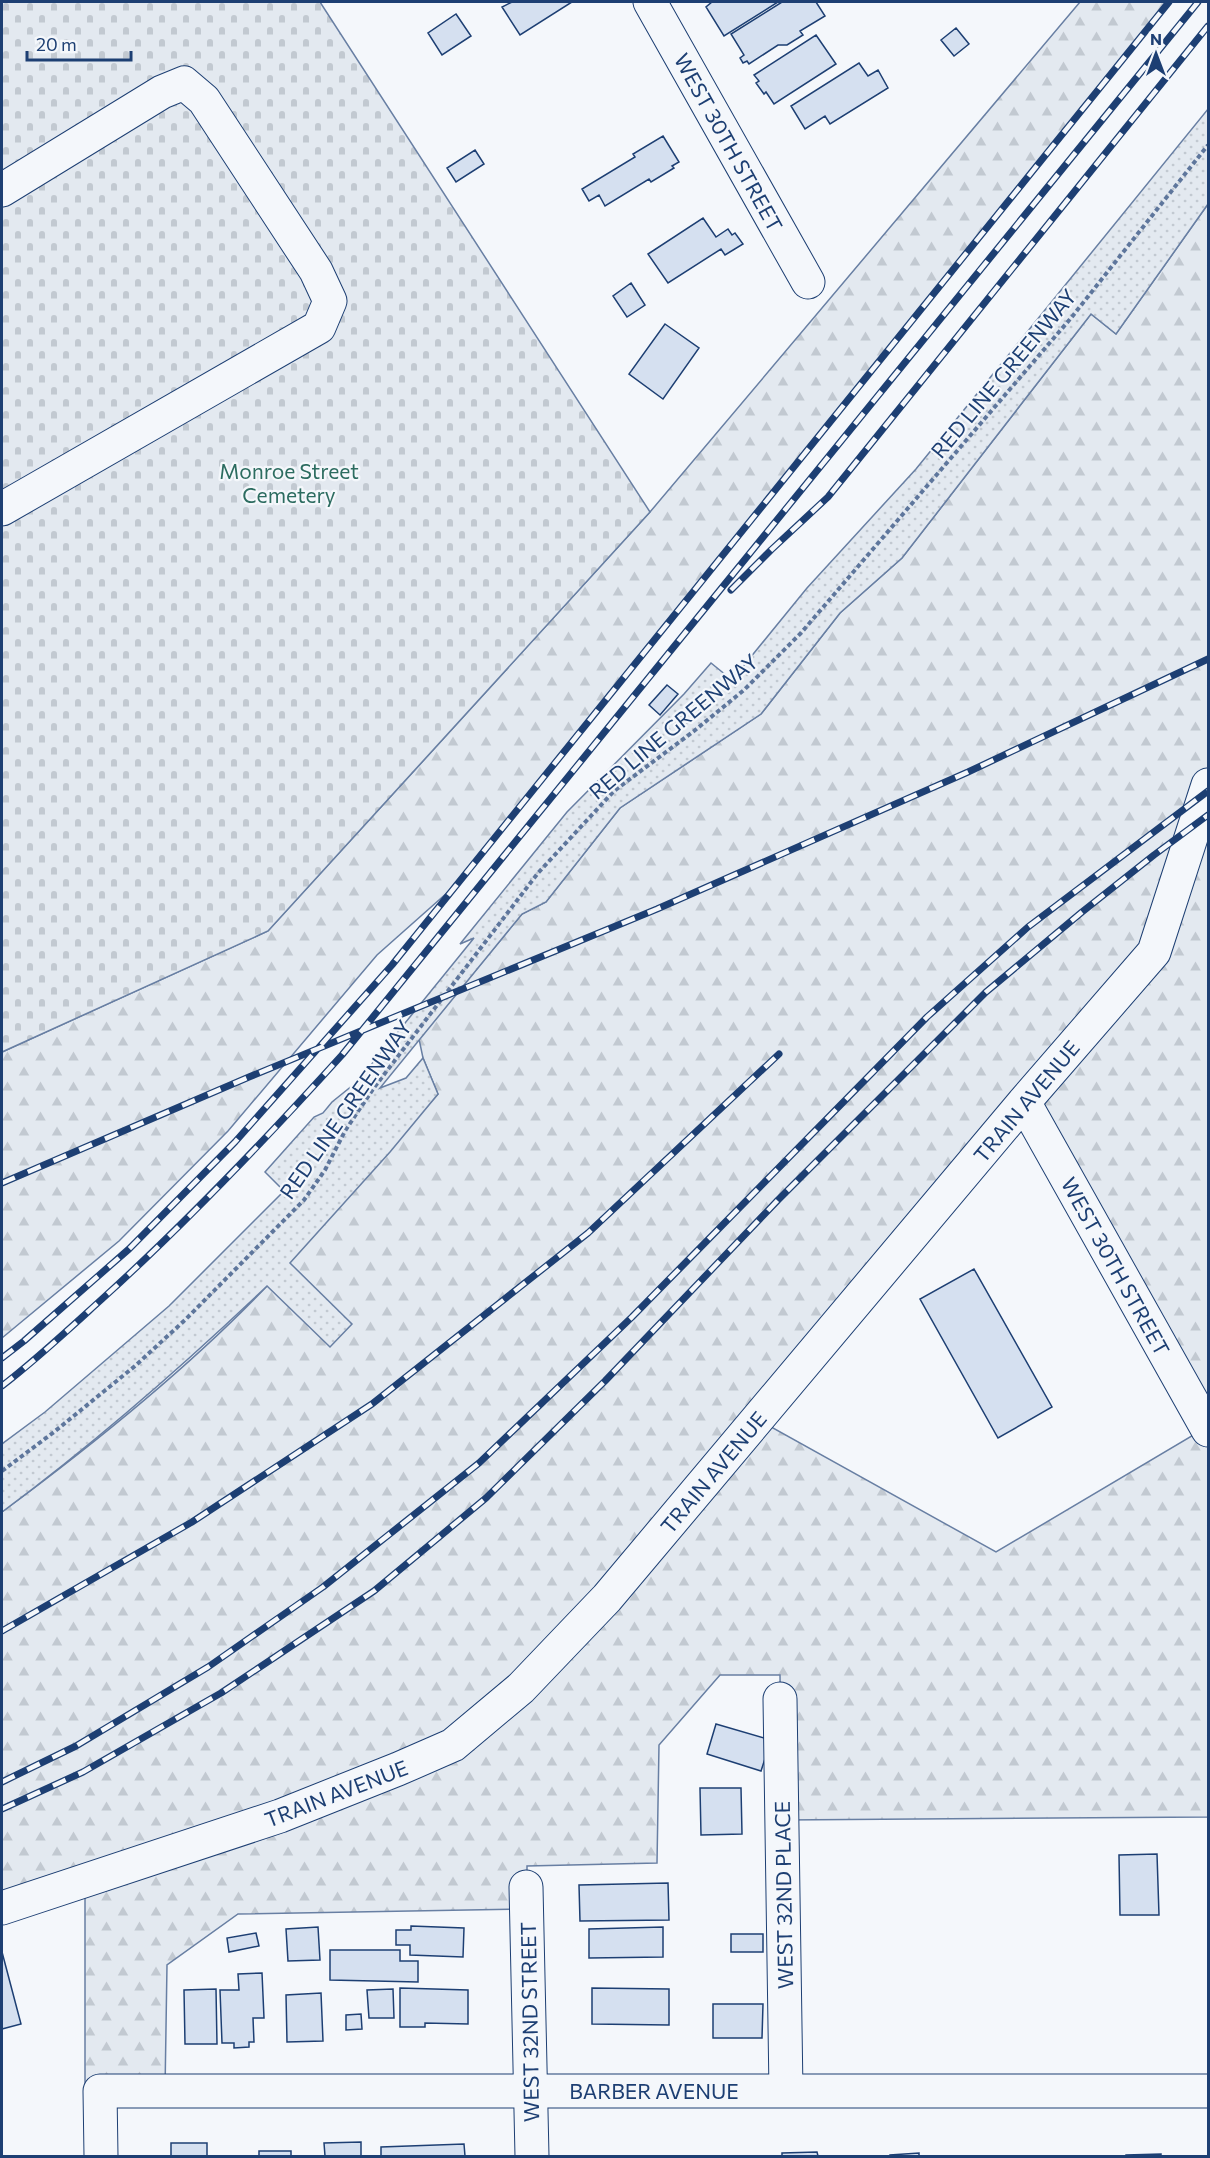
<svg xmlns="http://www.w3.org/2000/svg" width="1210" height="2158" viewBox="0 0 1210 2158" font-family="Commissioner,sans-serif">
  <defs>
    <pattern id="forest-firs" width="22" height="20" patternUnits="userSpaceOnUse" patternTransform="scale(1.5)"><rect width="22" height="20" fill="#e3e9f0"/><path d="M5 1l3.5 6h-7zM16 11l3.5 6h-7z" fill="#c2c9d1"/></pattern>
    <pattern id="cemetery-stones" width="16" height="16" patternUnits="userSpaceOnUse" patternTransform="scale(1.5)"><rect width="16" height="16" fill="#e3e9f0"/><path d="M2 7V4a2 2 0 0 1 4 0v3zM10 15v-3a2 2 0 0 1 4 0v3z" fill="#c2c9d1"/></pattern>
    <pattern id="park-dots" width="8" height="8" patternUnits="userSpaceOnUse" patternTransform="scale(1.5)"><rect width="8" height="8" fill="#e3e9f0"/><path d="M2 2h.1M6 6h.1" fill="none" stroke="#c2c9d1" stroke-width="1.8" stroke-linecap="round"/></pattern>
  </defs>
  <rect width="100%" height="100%" fill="#f4f7fb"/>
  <!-- forest -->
  <path fill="url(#forest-firs)" stroke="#687fa3" stroke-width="1.5" fill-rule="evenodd" d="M1080,2H1169L457,884L377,955L228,1131L119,1241L2,1338V1052L268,931L650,512Z
    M1208,204V1817L782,1820L780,1675H720L659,1745L657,1863L527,1866V1909L238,1914L167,1965L165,2091H85V1881L2,1908V1512C94,1444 189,1368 268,1285C327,1223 381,1158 438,1094L423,1058L419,1039L522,914L546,902L620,808L761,714L840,613L902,558L1091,314L1116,334ZM1024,1103L1207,1427L996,1552L757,1419Z"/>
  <!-- cemetery -->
  <path fill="url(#cemetery-stones)" stroke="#687fa3" stroke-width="1.5" d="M2,2H320L650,512L268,931L2,1052Z"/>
  <!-- park -->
  <path fill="url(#park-dots)" stroke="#687fa3" stroke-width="1.5" d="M1208,109V204L1116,334L1091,314L902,558L840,613L761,714L620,808L546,902L522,914L380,1088L406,1078L423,1058L438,1094L390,1152L290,1263L352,1324L330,1347L267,1286C183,1366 96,1442 2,1512V1444L45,1412L169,1306L284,1191L265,1172L314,1117L323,1113L332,1102L358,1081L474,938L460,944L567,812L684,694L711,663L732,680L807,588L916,469Z"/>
  <!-- building -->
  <path fill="#d5e0f0" stroke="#1d3f73" stroke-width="1.5" d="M512,2H572L520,35L502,7Z
    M712,2H778L724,36L706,7Z
    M782,2H816L825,16L800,31L803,35L787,45H778L749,64L747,61L743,63L740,58L744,55L731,34Z
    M456,14L471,36L442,55L428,33Z
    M956,28L969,44L954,56L941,40Z
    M816,35L836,64L774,104L766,92L764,94L756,83L759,81L754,75Z
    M859,63L868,76L878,70L888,88L830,124L825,116L805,129L791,106Z
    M663,136L679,162L672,166L674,168L651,182L649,179L605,206L599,195L589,201L582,189L635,157L633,154Z
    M475,150L484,164L456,182L447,168Z
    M703,218L716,237L728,229L732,235L735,233L743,244L725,255L721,249L668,283L648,254Z
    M631,283L645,305L627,317L613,296Z
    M665,324L699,348L663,399L629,374Z
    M667,685L678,694L660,715L649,705Z
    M974,1269L1052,1407L998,1438L920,1299Z
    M716,1724L771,1740L761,1771L707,1754Z
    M700,1788H741L742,1834L701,1835Z
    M1157,1854L1159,1915H1120L1119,1855Z
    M668,1883L669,1920L580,1921L579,1885Z
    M411,1926L464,1928L463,1957L410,1955V1945H396V1930H411Z
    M318,1927L320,1960L288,1961L286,1929Z
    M663,1927V1957L589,1958V1929Z
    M256,1933L259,1946L229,1952L227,1938Z
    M731,1934H763V1952H731Z
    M330,1950H400V1961H418V1982L330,1980Z
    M2,1952L21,2024L2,2029Z
    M262,1973L264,2018H253L254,2042H249V2047L234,2048V2043H222L220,1990H239L238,1974Z
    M400,1988L468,1990V2024L425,2023V2027H400Z
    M592,1988L669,1989V2025L592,2024Z
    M216,1989L217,2044H185L184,1990Z
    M393,1989L394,2018H369L367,1990Z
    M321,1993L323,2041L287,2042L286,1995Z
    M713,2004H763L762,2038H713Z
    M361,2014L362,2029L346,2030V2015Z
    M361,2142V2156H325L324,2143Z
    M171,2143H207V2156H171Z
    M464,2144L465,2156H381V2147Z
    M259,2151H291V2156H259Z
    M817,2152L818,2156H782V2153Z
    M919,2153V2156H890V2155Z
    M1161,2154V2156H1126V2155Z"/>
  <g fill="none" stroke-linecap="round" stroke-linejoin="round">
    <!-- minor casing -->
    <g stroke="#1d3f73" stroke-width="35">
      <path id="minor" d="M650,2L808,282
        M2,190L162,92L184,83L204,100L316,271L330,301L319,327L2,509
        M1024,1102L1208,1430
        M780,1699L786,2091
        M526,1887L532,2156
        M2,1908L280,1816L398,1769L453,1745L521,1688L607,1598L1024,1102L1154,952L1208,785
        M101,2156L100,2091H1208"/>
    </g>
    <!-- path -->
    <path stroke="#5e769c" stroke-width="4" stroke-dasharray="4.5 3" stroke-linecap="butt" d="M2,1471L54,1432L135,1366L185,1320L304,1200L325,1170L345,1131L373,1089L538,873L614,791L694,731L744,690L801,633L1071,318L1208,145"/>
    <!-- minor -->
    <use href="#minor" stroke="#f4f7fb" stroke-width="33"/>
    <!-- rail casing -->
    <g stroke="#1d3f73" stroke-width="7">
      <path id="rail" d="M731,590L771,550L828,497L1208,26
        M2,1183L249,1077L657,909L968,772L1208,659
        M2,1358L24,1341L129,1249L235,1142L392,965L1169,2
        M2,1386C37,1359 69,1329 102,1299C186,1223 265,1140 342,1055L1198,2
        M2,1631L192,1522L372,1404L588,1233L779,1054
        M2,1782L76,1746L208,1667L323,1587L479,1463L632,1317L927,1017L1028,927L1208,791
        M2,1809L83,1772L221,1693L374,1591L486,1498L605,1381L778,1200L986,992L1082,912L1154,855L1208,815"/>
    </g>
    <!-- rail -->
    <use href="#rail" stroke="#f4f7fb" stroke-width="4.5" stroke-dasharray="14" stroke-linecap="butt"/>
  </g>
  <g text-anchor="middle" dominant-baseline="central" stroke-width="4.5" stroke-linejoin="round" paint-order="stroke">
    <!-- street labels -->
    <g font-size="21" fill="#1d3f73" stroke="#f4f7fb">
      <text transform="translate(729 142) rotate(61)">WEST 30TH STREET</text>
      <text transform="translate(1003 373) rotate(-50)">RED LINE GREENWAY</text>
      <text transform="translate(673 726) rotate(-40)">RED LINE GREENWAY</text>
      <text transform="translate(1026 1101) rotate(-50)">TRAIN AVENUE</text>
      <text transform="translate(345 1109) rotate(-55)">RED LINE GREENWAY</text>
      <text transform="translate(1116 1266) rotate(61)">WEST 30TH STREET</text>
      <text transform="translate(713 1472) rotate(-50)">TRAIN AVENUE</text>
      <text transform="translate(336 1793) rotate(-21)">TRAIN AVENUE</text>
      <text transform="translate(783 1895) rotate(-91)">WEST 32ND PLACE</text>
      <text transform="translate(529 2022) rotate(-91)">WEST 32ND STREET</text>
      <text x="654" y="2090">BARBER AVENUE</text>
    </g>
    <!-- park labels -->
    <g font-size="21" fill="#2c6c60" stroke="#f4f7fb">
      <text x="289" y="470">Monroe Street<tspan x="289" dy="24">Cemetery</tspan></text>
    </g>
  </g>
  <!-- border -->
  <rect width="1210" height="2158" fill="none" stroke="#1d3f73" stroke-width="6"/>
  <!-- north arrow -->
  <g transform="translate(1156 54)" stroke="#f4f7fb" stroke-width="4.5" paint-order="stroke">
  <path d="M0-4.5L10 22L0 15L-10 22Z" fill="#1d3f73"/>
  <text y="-9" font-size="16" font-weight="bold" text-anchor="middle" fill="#1d3f73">N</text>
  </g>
  <!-- scale -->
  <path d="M27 51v9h104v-9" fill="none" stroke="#1d3f73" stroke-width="3"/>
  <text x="36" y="51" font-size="18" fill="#1d3f73" stroke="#f4f7fb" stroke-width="4.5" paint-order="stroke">20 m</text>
</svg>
